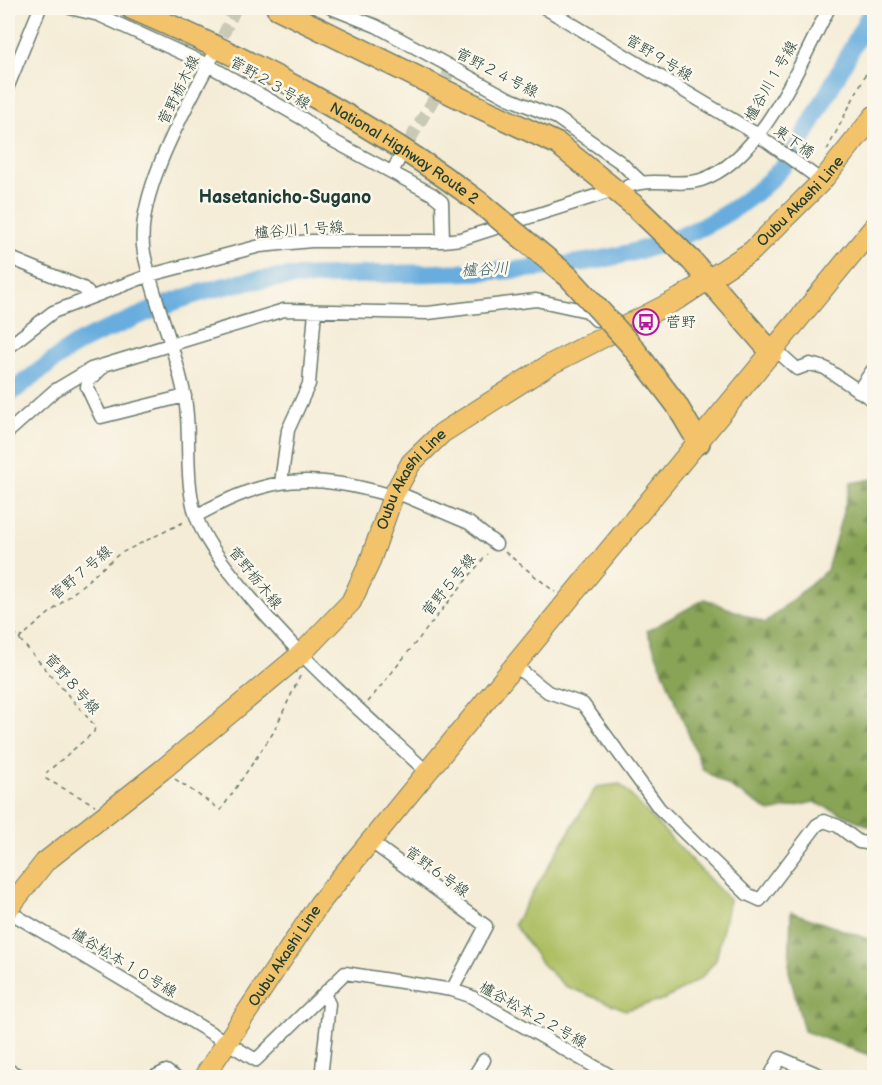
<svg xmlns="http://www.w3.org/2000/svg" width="882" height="1085" viewBox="0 0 882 1085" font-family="'Balsamiq Sans','Klee One',sans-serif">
  <defs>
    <pattern id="forest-firs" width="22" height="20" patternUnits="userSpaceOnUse" patternTransform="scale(1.5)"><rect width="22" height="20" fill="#89a456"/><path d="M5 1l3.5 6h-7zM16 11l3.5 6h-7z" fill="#6f8748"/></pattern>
  </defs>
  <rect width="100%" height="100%" fill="#fbf7ec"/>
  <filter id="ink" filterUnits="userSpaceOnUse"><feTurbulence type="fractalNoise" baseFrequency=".0167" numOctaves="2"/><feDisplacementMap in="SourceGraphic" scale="12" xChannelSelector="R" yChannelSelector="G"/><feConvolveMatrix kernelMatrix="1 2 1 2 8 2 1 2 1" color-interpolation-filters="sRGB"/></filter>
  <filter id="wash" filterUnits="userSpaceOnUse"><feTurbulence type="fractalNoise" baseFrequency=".008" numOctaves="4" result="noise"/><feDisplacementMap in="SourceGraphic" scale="24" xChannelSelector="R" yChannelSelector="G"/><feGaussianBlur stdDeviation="1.35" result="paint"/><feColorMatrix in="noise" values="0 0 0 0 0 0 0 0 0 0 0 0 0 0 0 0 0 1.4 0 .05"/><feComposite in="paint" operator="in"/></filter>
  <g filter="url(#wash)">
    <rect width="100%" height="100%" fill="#f4ecd6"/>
    <!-- grass -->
    <path fill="#acbd60" stroke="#667d4a" stroke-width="1.5" d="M620,784L729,900L716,960L701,978L666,999L626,1010L565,986L542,964L514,924L596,787Z"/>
    <!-- forest -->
    <path fill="url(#forest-firs)" stroke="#547045" stroke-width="1.5" d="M874,479V828L814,802L770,812L703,770L647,631L705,599L765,623L827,570L851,483Z
      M791,912L874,941V1057L804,1031L789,971Z"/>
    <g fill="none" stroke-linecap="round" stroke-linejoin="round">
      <!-- river -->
      <path stroke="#68adde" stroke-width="18" d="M8,395C30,378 53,360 77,344C89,337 102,332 114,327C153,309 192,293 234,284C265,277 298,277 330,276C475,268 659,288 772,178C795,156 810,125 825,98C841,68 858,38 873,8"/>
    </g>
  </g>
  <g filter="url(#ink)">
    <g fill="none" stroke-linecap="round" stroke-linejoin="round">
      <!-- minor-tunnel -->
      <path stroke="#c9c9b6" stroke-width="12" stroke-dasharray="12 6" stroke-linecap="butt" d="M215,52L236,8
        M401,155L449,73"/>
      <!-- minor casing -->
      <g stroke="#6a7a6d" stroke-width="15">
        <path id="minor" d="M70,8L99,15L208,65L305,120L326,137L432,194L442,202L443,241
          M331,8L376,26L508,98L557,118L620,162L640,181
          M545,8L758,135L822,181
          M213,56C187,106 133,198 144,253C153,297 172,340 182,384C193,426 183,471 195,513C203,539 222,562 238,582C293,653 361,711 426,771
          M8,86L40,8
          M392,172L398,161
          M628,186C652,177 679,187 701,180C762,160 801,61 829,8
          M8,257L83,288L92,297
          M8,347L53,312L150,275L260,246L311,241H443L461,239L608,192
          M775,349L797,369L810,364L825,368L874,401
          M102,368L88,382L87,387L101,417L185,396
          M858,391L874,368
          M8,432L54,391L91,369L284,310L428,313L536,300L587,311L596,320
          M281,483L288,430L309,384L315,311
          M396,492L469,523L496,544
          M196,516C272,474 311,473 393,496
          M514,665L548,692L583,704L659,808L747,894L760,900L817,825L824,821L838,826L859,842L874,844
          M370,841L486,926L452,990
          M8,911L256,1060L345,973L452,990L470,996L599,1069
          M8,1070L24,1078
          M152,1078L166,1071L176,1078
          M321,1078L329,1004L324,994
          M473,1078L484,1060
          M595,1078L599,1069L614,1078
          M769,1078L780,1058L822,1076"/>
      </g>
      <!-- primary casing -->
      <g stroke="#6a7a6d" stroke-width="22">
        <g id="primary">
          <path id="s1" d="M8,909L45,862L162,770L301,654L351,602L369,564L393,496L411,463L442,433L549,365L680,298L752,251L822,181L874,116"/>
          <path id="s2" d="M203,1078L319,904L874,227"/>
        </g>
      </g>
      <!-- trunk casing -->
      <g stroke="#6a7a6d" stroke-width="24">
        <g id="trunk">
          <path id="s3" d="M131,8C253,61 372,122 479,202"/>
          <path d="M277,8L470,103L558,144L636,207L692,261L772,353"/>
          <path d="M631,345L676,404L699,443"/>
        </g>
      </g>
      <!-- path -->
      <path stroke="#6a7a6d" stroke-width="1.5" stroke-dasharray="4.5 4.5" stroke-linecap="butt" d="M827,150L874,58
        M505,552L555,592
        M8,626L95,726L94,732L47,772L46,779L95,805
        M19,639L119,554L186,521
        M368,702L487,554
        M175,779L221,810L273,733L301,674"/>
      <!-- minor -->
      <use href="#minor" stroke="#fff" stroke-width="12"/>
      <!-- primary -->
      <use href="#primary" stroke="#f2c36a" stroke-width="20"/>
      <!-- trunk -->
      <use href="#trunk" stroke="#f2c36a" stroke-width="21"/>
      <!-- trunk-bridge casing -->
      <g stroke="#6a7a6d" stroke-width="24" stroke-linecap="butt">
        <path id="trunk-bridge" d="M479,202L569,277L631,345"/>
      </g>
      <!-- trunk-bridge -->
      <use href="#trunk-bridge" stroke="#f2c36a" stroke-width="21"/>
    </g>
  </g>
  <!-- icons -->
  <defs>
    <g id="bus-ring" transform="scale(1.35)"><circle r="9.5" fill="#fbf7ec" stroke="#b5179e" stroke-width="1.5"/><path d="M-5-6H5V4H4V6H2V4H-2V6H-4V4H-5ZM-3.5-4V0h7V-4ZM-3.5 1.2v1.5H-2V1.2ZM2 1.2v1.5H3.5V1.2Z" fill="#b5179e"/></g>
  </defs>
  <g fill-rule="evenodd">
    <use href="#bus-ring" x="646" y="322"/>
  </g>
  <g text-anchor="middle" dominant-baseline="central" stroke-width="5" stroke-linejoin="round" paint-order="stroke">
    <!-- street labels -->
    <g font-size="15" fill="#1f3d34" stroke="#fbf7ec">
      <text transform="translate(659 58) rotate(31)">菅野９号線</text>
      <text transform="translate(497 73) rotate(27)">菅野２４号線</text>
      <text transform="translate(771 81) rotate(-60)">櫨谷川１号線</text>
      <text transform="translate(270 83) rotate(30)">菅野２３号線</text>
      <text transform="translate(179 90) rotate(-64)">菅野栃木線</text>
      <text transform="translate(794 142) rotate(35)">東下橋</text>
      <text stroke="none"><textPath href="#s3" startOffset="310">National Highway Route 2</textPath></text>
      <text stroke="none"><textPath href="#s1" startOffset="1086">Oubu Akashi Line</textPath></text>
      <text transform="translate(299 230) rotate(-4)">櫨谷川１号線</text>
      <text stroke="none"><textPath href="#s1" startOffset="600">Oubu Akashi Line</textPath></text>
      <text transform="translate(81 573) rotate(-40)">菅野７号線</text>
      <text transform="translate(255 578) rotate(51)">菅野栃木線</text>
      <text transform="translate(449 585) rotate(-51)">菅野５号線</text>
      <text transform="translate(72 684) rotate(49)">菅野８号線</text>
      <text transform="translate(437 872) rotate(36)">菅野６号線</text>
      <text stroke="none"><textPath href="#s2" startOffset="147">Oubu Akashi Line</textPath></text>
      <text transform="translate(124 963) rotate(31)">櫨谷松本１０号線</text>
      <text transform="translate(533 1015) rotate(29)">櫨谷松本２２号線</text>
    </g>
    <!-- poi labels -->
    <g font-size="15" fill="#1f3d34" stroke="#fbf7ec" text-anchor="start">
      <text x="666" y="322">菅野</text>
    </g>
    <!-- water labels -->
    <g font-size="16" font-style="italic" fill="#355f67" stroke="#fbf7ec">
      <text transform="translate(485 270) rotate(-3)">櫨谷川</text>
    </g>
    <!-- quarter labels -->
    <g font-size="18" font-weight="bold" fill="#1f3d34" stroke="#fbf7ec">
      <text x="285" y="197">Hasetanicho-Sugano</text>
    </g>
  </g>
  <!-- margin -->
  <rect width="882" height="1085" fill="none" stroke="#fbf7ec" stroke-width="30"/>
</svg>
